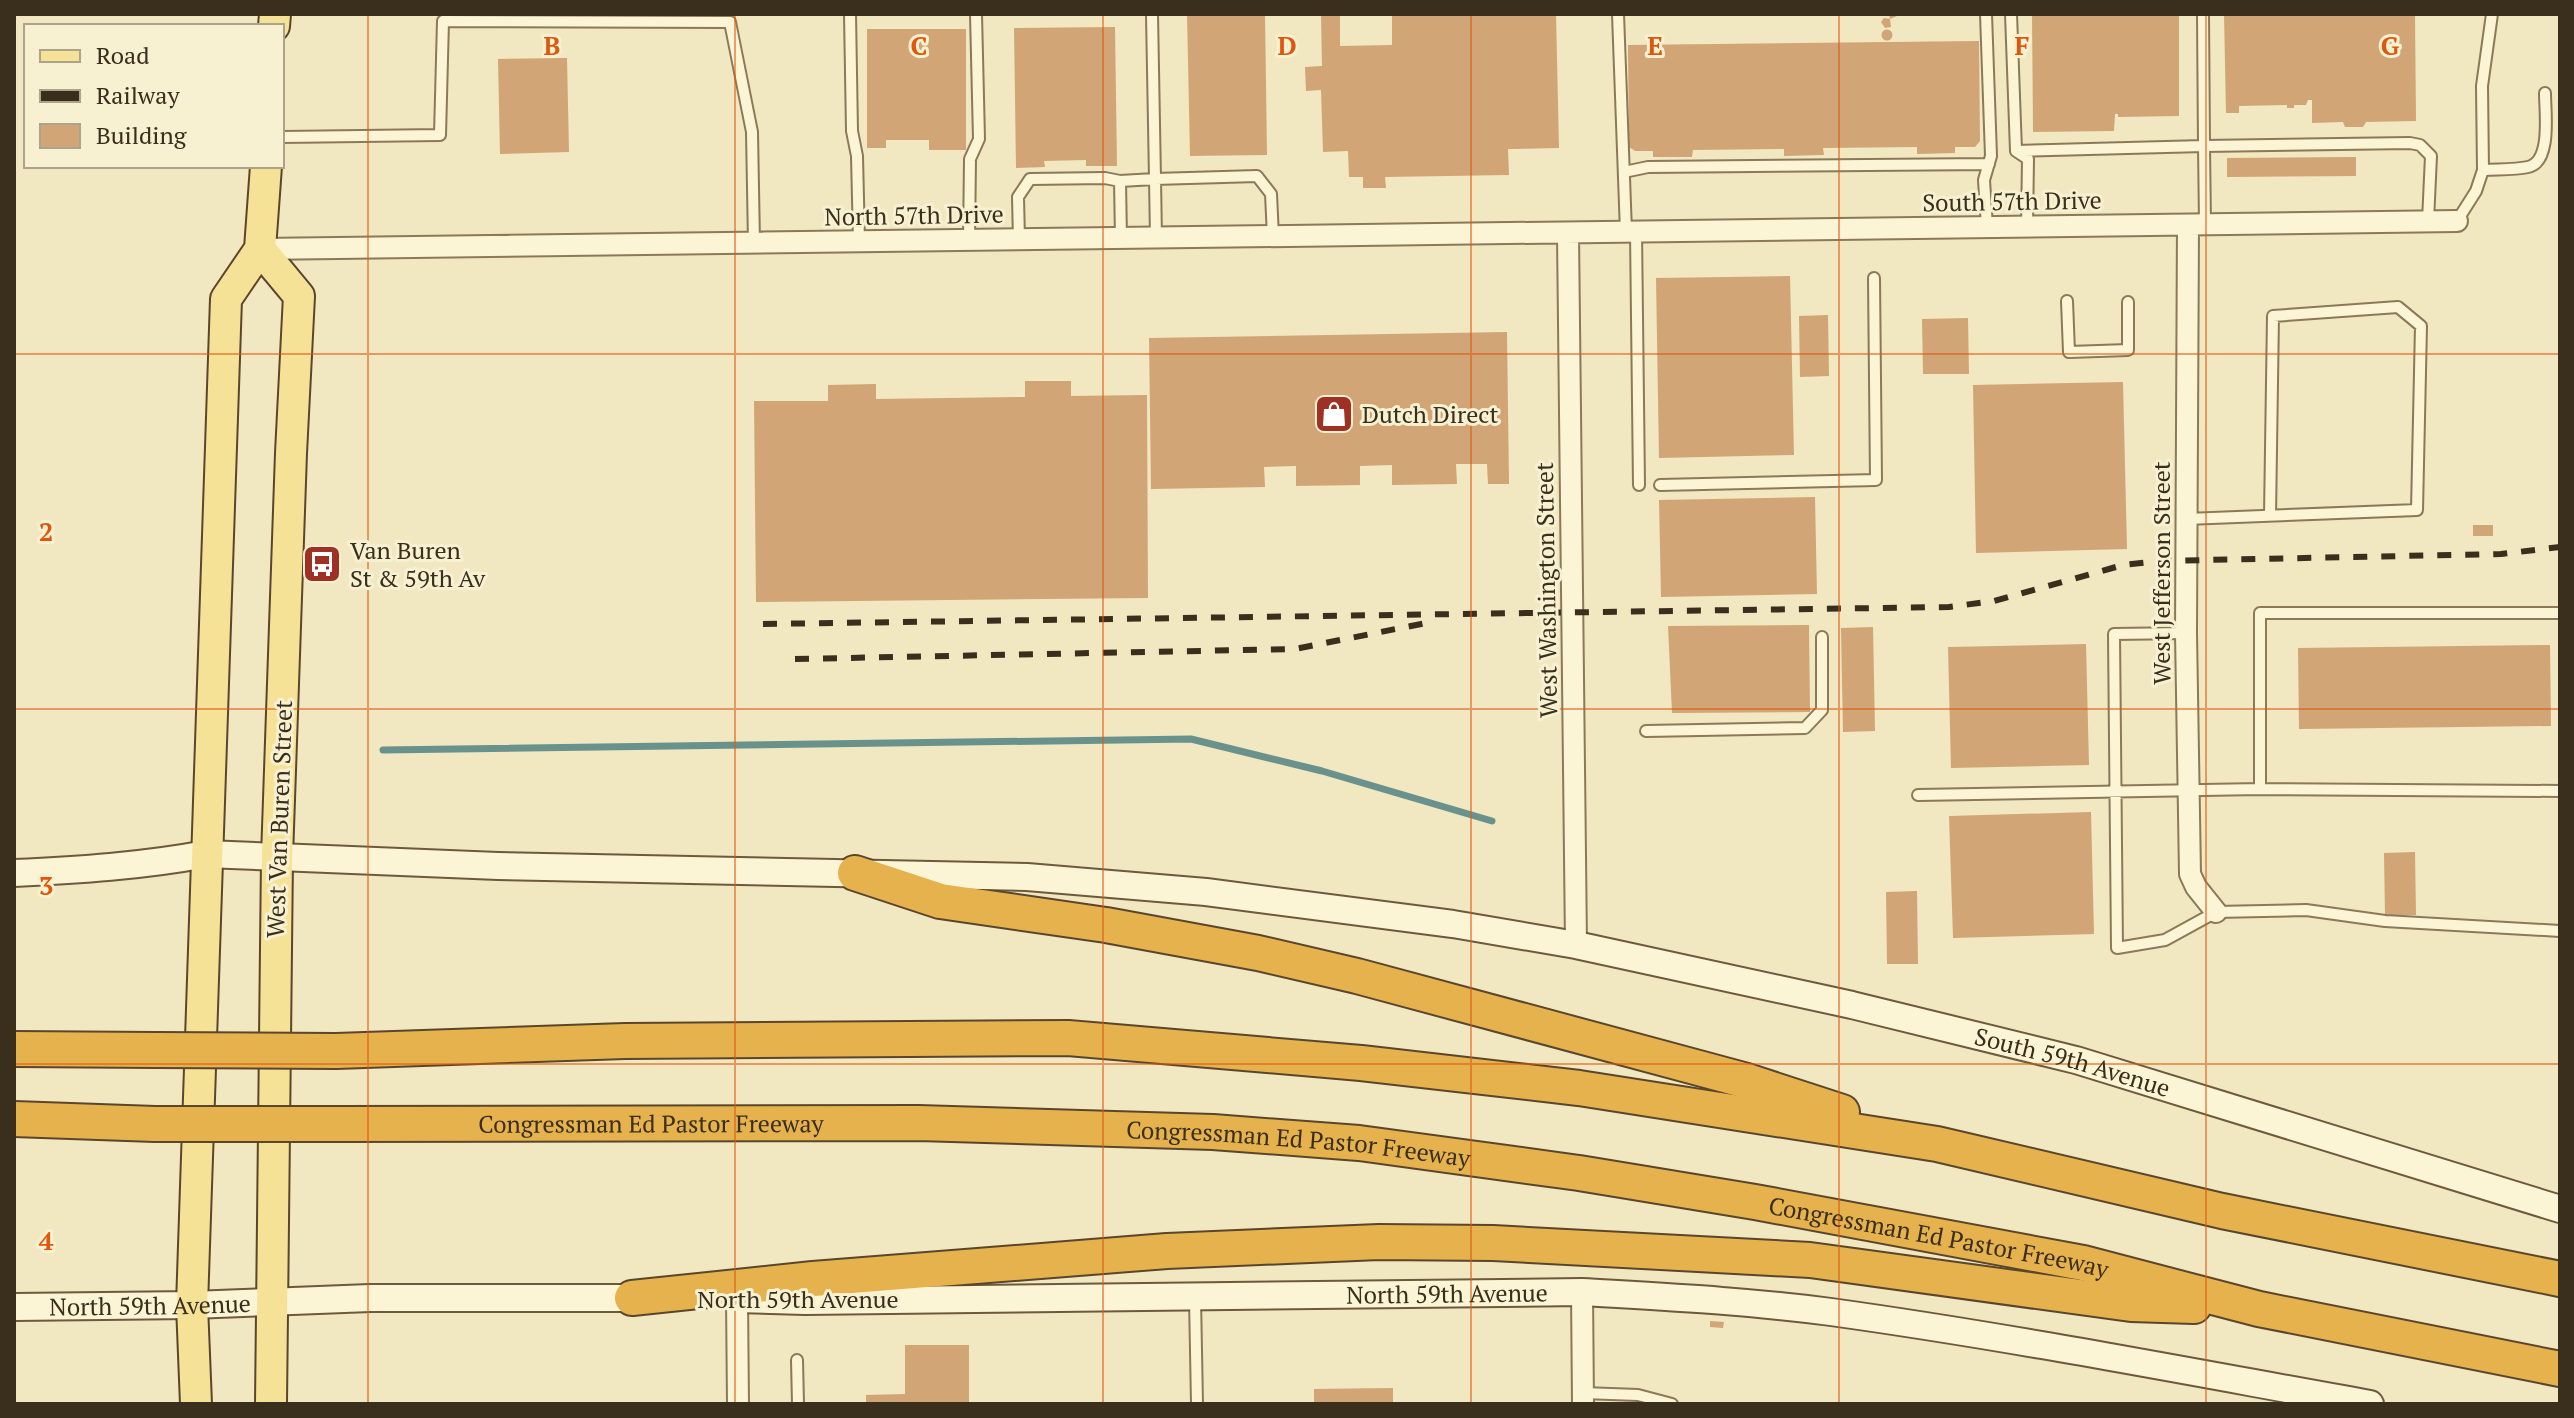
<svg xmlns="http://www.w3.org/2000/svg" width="2574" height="1418" viewBox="0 0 2574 1418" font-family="'PT Serif',serif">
  <rect width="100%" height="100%" fill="#f1e7c1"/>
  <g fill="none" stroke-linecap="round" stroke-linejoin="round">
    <!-- stream -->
    <path stroke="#6a928c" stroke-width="7" d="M383,750L1191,739L1322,771L1492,821"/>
  </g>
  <!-- building -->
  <path fill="#d1a575" d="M1187,14H1265L1267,155L1190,156Z
    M1321,14H1340V46L1392,45V14H1556L1559,148L1508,149L1509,175L1385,177L1386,188H1363V177H1349L1348,151L1323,152L1321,90L1306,91L1305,67L1322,66Z
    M1889,14H1897V16L1890,19L1891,27L1885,28L1881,22L1884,18L1890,19Z
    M2032,14H2179V116L2118,117V114H2115L2114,131L2033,132Z
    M2224,14H2415L2416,121L2366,122L2363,127H2345L2343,122L2312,123V100H2308L2306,105H2294V108H2287V105L2239,106V113H2226Z
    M1115,27L1117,166H1086V160L1044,161L1045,167L1016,168L1014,28Z
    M867,29H966V150H929V140H886V148H867Z
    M1881.5 35a5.5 5.5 0 1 1 11 0a5.5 5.5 0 1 1-11 0Z
    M1979,41L1980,141L1975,147H1955V153L1917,154V147L1823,148L1824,155L1784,156V149L1693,150L1692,157H1653V151H1635L1629,147L1628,45Z
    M567,58L569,152L500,154L498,59Z
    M2356,157V176L2227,177V158Z
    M1790,276L1794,455L1659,458L1656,278Z
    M1828,315L1829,376L1800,377L1799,316Z
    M1968,318L1969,374H1923L1922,319Z
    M1507,332L1509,484H1488L1487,464H1456L1457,484L1392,485V465L1360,466V485L1296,486V466L1264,467L1265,487L1151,489L1149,338Z
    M1025,381H1071V396L1147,395L1148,598L756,602L754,401H828V385L876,384V399L1025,397Z
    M2123,382L2127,549L1976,553L1973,385Z
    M1815,497L1817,594L1661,597L1659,500Z
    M2473,525H2493V536H2473Z
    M1809,625L1810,712L1672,713L1668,626Z
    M1873,627L1875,731L1843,732L1841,628Z
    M2086,644L2089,765L1951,768L1948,647Z
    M2550,645L2551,726L2299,729L2298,648Z
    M2091,812L2094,934L1953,938L1949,816Z
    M2415,852L2416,915H2385L2384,853Z
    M1917,891L1918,964H1887L1886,892Z
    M1710,1321L1724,1322L1723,1328L1710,1327Z
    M905,1345H969V1404H866V1395L905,1394Z
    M1393,1388V1404H1314V1389Z"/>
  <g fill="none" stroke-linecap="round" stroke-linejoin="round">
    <!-- lane casing -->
    <g stroke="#8b7958" stroke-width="14">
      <path id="lane" d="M850,14L852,131L857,156L859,242
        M1618,14L1626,232
        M1986,14L1991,156L1984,180L1987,227
        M2011,14L2016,151L2028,159L2027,227
        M282,137L440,135L443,21L730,22L752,132L754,243
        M2016,151L2204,146L2203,14
        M2483,170C2498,169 2514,170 2528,167C2552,162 2545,112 2545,93
        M1624,172L1648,167L1989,164
        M1120,181L1155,179L1152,14
        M2457,221L2476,191L2483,170L2482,86L2492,14
        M2205,224L2204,146L2410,143L2420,145L2431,156L2428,221
        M1636,232L1639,485
        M1156,238L1155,179L1257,176L1271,194L1273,237
        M1019,240L1018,197L1030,179L1105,178L1120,181L1121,239
        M969,241L970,159L979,139L976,14
        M2067,301L2069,352L2128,350V302
        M1660,485L1876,480L1874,278
        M2186,519L2417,510L2421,326L2398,307L2273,316L2270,516
        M2186,633L2114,634L2117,948L2165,940L2216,912L2306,910L2385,921L2560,931
        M1646,731L1805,728L1822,710V637
        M2260,789V613H2560
        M1918,795L2260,789L2560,791
        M1195,1298L1197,1404
        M797,1360L798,1404
        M1583,1393L1638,1395L1672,1404"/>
    </g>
    <!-- street casing -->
    <g stroke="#8b7958" stroke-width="24">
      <path id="street" d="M2188,225L2186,633L2190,874L2196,887L2216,912
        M1568,234L1576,945
        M260,249L2457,221
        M1582,1292L1583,1404
        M737,1299L738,1404"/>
    </g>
    <!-- secondary casing -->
    <g stroke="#6d593b" stroke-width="30">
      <g id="secondary">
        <path id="s1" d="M14,873C79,870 142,866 206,854L498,866L1027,877L1206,892L1453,924L1576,945L1852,1005L2076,1060L2560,1209"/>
        <path id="s2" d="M737,1299L805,1301L1582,1292C1665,1297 1748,1301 1831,1312C2011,1337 2191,1372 2370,1404"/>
        <path id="s3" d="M14,1307L192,1305L370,1298H650"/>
      </g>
    </g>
    <!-- primary casing -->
    <g stroke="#59462c" stroke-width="34">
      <path id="primary" d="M274,26L275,14
        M260,249L299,296L291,453L277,857L271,1404
        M196,1404L192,1305L226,299L260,249L266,166"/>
    </g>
    <!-- highway casing -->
    <g stroke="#59462c" stroke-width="38">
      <g id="highway">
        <path d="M855,873L940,901L1106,925L1258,953L1357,976L1747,1081L1842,1112"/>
        <path d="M14,1049L156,1050"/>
        <path d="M336,1051L625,1041L1068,1038L1361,1063L1579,1088L1937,1144L2222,1211L2560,1279"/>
        <path d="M14,1119L155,1124"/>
        <path id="s4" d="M337,1124L918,1123L1213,1132L1359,1143L1579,1173L1755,1202L2083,1263L2259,1309L2560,1369"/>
        <path d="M632,1298L813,1279L1167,1251L1379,1242L1493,1243L1810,1260L2131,1304L2194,1306"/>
      </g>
    </g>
    <!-- lane -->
    <use href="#lane" stroke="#fbf4d5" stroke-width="10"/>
    <!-- street -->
    <use href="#street" stroke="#fbf4d5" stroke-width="20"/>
    <!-- secondary -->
    <use href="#secondary" stroke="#fbf4d5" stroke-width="26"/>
    <!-- primary -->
    <use href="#primary" stroke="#f6e297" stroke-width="30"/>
    <!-- highway -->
    <use href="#highway" stroke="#e5b24d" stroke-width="34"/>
    <!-- rail -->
    <path stroke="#3a2e1d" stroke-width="6" stroke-dasharray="14 14" stroke-linecap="butt" d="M763,624L1949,607L1994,601L2123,565L2158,561L2501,554L2560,547
      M795,659L1295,649L1426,623"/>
    <!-- highway-bridge casing -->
    <g stroke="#59462c" stroke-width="38" stroke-linecap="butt">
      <path id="highway-bridge" d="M156,1050L336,1051
        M155,1124H337"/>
    </g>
    <!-- highway-bridge -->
    <use href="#highway-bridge" stroke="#e5b24d" stroke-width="34"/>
  </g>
  <!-- grid -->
  <path fill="none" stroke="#df570d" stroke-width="2" stroke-opacity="0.55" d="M368,14V1404M735,14V1404M1103,14V1404M1471,14V1404M1839,14V1404M2206,14V1404M14,354H2560M14,709H2560M14,1064H2560"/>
  <!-- icons -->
  <defs>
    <g id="shop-square" transform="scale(2)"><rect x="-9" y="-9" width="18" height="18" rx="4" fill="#9e3024" stroke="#f7f1d2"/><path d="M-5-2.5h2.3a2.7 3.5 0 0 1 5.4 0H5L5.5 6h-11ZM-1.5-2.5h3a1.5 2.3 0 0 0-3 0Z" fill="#fff"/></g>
    <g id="bus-square" transform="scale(2)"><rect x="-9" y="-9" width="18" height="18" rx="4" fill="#9e3024" stroke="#f7f1d2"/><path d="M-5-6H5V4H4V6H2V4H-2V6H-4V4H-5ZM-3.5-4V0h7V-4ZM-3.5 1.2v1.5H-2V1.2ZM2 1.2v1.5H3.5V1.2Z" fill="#fff"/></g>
  </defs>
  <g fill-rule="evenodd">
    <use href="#shop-square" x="1334" y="414"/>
    <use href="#bus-square" x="322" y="564"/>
  </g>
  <g text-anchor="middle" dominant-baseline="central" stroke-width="6" stroke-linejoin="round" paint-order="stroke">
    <!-- street labels -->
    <g font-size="24" fill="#3a2e1d" stroke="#f7f1d2">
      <text transform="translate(2012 201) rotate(-1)">South 57th Drive</text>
      <text transform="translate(914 215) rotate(-1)">North 57th Drive</text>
      <text transform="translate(2161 573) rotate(-90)">West Jefferson Street</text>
      <text transform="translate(1546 590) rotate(-91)">West Washington Street</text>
      <text transform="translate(279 819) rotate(-88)">West Van Buren Street</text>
      <text stroke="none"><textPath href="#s1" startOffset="2078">South 59th Avenue</textPath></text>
      <text stroke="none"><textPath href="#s4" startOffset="314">Congressman Ed Pastor Freeway</textPath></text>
      <text stroke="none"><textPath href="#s4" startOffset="962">Congressman Ed Pastor Freeway</textPath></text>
      <text stroke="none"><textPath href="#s4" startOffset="1610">Congressman Ed Pastor Freeway</textPath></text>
      <text stroke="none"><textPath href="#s2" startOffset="710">North 59th Avenue</textPath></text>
      <text x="798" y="1299">North 59th Avenue</text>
      <text stroke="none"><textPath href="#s3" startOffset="136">North 59th Avenue</textPath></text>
    </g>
    <!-- poi labels -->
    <g font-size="24" fill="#3a2e1d" stroke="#f7f1d2" text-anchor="start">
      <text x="1362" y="414">Dutch Direct</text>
      <text x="350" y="550">Van Buren<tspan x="350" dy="28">St &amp; 59th Av</tspan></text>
    </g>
  </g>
  <g font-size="26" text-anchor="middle" font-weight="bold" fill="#df570d" stroke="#f7f1d2" stroke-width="6" stroke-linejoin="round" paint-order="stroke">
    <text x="552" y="55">B</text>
    <text x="919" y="55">C</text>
    <text x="1287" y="55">D</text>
    <text x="1655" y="55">E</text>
    <text x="2022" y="55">F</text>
    <text x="2390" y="55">G</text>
    <text x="46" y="541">2</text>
    <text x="46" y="895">3</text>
    <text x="46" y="1250">4</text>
  </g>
  <!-- border -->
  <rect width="2574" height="1418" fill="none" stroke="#3a2e1d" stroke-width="32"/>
  <!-- legend -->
  <rect x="24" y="24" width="260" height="144" fill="#f7f1d2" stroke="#aba38a" stroke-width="2"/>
  <rect x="40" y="50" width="40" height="12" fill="#f6e297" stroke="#aba38a" stroke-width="2"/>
  <text x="96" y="64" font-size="24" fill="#3a2e1d">Road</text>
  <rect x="40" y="90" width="40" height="12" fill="#3a2e1d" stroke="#aba38a" stroke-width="2"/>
  <text x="96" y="104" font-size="24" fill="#3a2e1d">Railway</text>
  <rect x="40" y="124" width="40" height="24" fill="#d1a575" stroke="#aba38a" stroke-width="2"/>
  <text x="96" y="144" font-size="24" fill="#3a2e1d">Building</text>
</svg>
